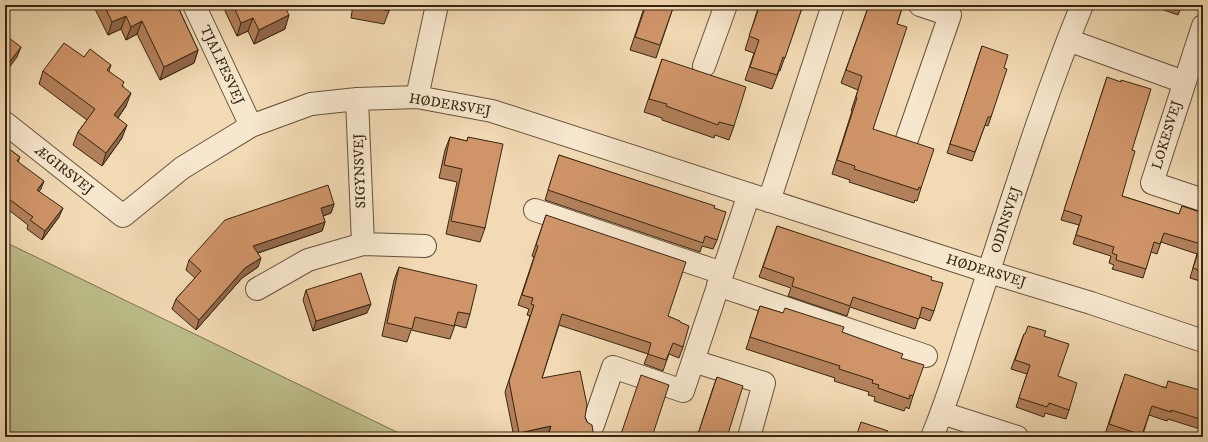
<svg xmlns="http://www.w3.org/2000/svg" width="1208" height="442" viewBox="0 0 1208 442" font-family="'IM FELL DW Pica',serif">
  <rect width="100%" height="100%" fill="#f2dab4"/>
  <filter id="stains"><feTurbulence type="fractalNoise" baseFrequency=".005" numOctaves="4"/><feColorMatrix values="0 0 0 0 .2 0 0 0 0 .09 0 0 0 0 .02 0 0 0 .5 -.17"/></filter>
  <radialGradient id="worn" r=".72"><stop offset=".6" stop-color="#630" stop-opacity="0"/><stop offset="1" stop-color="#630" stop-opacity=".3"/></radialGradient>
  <!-- green -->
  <path fill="#bdbe8b" stroke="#7a724e" d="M5,242L407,437H5Z"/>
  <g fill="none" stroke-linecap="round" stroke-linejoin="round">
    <!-- street casing -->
    <g stroke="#65533a" stroke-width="24">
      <path id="street" d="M194,5L251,126
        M1203,26L1152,183L1203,200
        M1068,40L1184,82
        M704,66L726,5
        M417,97L437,5
        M357,99L363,244
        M5,123L123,216L182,168L251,126L311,104L357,99L417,97L492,111L989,272L1091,303L1203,341
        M907,139L950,15L920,5
        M769,201L833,5
        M535,210L722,273
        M718,285L926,356
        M257,289L308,260L363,244L425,246
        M693,361L764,383L749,437
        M942,413L1017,437
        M593,425L613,367L683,391L749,194
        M932,437C946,403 957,369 968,334C1005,224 1038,112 1082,5"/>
    </g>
    <!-- street -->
    <use href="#street" stroke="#f7e7ce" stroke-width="22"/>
  </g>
  <!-- wall -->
  <path fill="#b2805a" stroke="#362611" d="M93,5H177L198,50L194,63L160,80L137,34L126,40L121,29L108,35Z
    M227,5H284L285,29L254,44L248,31L237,36L225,11Z
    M353,5H390L389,11L384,24L351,18Z
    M645,5H674L656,58L630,50Z
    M759,5H803L780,71H779L772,89L745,80L754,53L745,50Z
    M869,5H903L897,24L873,129L921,188L917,201L915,200L914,203L849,182L850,180L832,174L852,111H851L858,90L841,83Z
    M1150,5H1182L1178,15Z
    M982,46L1004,68L991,117L988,126L985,125L972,161L947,153Z
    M84,57L111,65L109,71L123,86L126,106L118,118L122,138L102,166L73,145L78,132L87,120L39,84L43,71Z
    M662,59L734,126L729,140L715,135L714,138L662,120V118L644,112Z
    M1107,77L1132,150L1122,196L1179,214L1182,206L1203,213V282L1190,278L1197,254L1161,242L1157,254L1151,252L1143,278L1112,269L1114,265L1109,263L1111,256L1073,244L1079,225L1061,220Z
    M450,137L467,141L468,137L485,228L480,242L446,234L457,182L439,178L445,150Z
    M5,146L20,157L18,162L41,189L39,191L59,217L42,240L27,229L28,225L5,207Z
    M559,155L714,208L717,240L713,249L702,246L700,252L545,200Z
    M334,204L331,213L323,216L325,222L322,231L258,253V267L242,278L196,330L172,309L176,299L195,278L186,270L189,260Z
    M546,215L668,316L680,322L683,347L679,358L669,354L663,371L644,364L648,354L559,325L542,378L585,417L594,437H514L505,392L530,316L527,315L529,309L518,305L534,257L532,256Z
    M777,226L931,280L934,311L930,321L919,317L915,329L850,307L847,316L788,296L791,288L759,277Z
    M399,267L470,314L466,328L455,325L450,339L411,330L407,342L382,336L394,280Z
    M306,290L367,313L313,331L303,300Z
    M760,306L842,332L901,358L913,396L909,409L906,407L904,411L874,401L875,397L868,395L869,392L834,381L835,378L746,349Z
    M1024,334H1025L1044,336L1069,410L1066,419L1045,413L1044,417L1016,407L1027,374L1011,369Z
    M717,377L727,437H697L712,391Z
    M1122,383L1203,391V430L1168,419L1167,421L1149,415L1142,437H1115L1105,434Z"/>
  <!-- shaded-wall -->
  <path fill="#91684a" stroke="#362611" d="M289,15L285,29L254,44L259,30Z
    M126,16L121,29L108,35L112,22Z
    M253,18L248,31L237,36L241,23Z
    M142,21L137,34L126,40L131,27Z
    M21,47L17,57L5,73V68Z
    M198,50L194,63L160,80L164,67Z
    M131,93L126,106L110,129L114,115Z
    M127,125L122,138L102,166L106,153Z
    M44,181L41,189L34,198L37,190Z
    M334,204L331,213L317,218L321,208Z
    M63,208L59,217L42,240L45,231Z
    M325,222L322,231L249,256L253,246Z
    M261,258L258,267L242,278L196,330L199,320L245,268Z
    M371,304L367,313L313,331L316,321Z
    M551,426L547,437H518L519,433Z"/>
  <!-- building -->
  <path fill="#cf9569" stroke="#362611" d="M104,5H177L198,50L164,67L142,21L131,27L126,16L112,22Z
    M233,5H284L289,15L259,30L253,18L241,23Z
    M359,5H390L389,11Z
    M646,5H674L660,45L635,37Z
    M760,5H803L785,58L783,57L777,75L750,67L759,40L749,36Z
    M869,5L871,6V5H903L897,24L907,27L873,129L934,149L921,188L919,187L918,190L854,169L855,166L837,160L857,98L856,97L862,76L846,70Z
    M5,35L21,47L5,68Z
    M64,43L84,57L90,49L111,65L107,70L124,82L122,86L131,93L114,115L127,125L106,153L78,132L95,109L43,71Z
    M982,46L1008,55L1004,68L1007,69L991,117H988L975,152L950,144Z
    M662,59L746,87L734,126L719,122L718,125L666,106L667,104L649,99Z
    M1107,77L1121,82V80L1151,89L1132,150L1135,151L1122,196L1179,214L1182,206L1203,213V272L1193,268L1201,244L1164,233L1160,244L1154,242L1146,269L1116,260L1117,255L1112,253L1114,247L1076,235L1082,216L1064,210Z
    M450,137L467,141L468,137L503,144L485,228L451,221L462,169L444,165Z
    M5,146L20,157L17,161L44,181L37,190L63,208L45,231L30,220L33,217L5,196Z
    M559,155L715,206L714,208L726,212L717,240L705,236L703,243L548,190Z
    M328,185L334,204L321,208L325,222L253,246L261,258L245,268L199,320L176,299L201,271L189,260L225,220Z
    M546,215L686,262L668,316L680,321V322L689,326L683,347L673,343L666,360L648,354L651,343L562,314L542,378L580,371L587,405L585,417L587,422L592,425L594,437H548L551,426L519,433L509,381L534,305L531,304L533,298L522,295L538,246L536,245Z
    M777,226L932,277L931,280L943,283L934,311L922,307L919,319L853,297L850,306L792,286L794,278L763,267Z
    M399,267L477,285L470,314L458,312L454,326L415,317L412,329L387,323Z
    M361,273L371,304L316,321L306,290Z
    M760,306L783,313L785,308L844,327L842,332L903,354L901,358L924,365L913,396L910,395L909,399L878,388L879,385L872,383L873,380L839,369L840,366L750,337Z
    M1028,326L1046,331L1044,336L1069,344L1058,376L1077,383L1069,410L1049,403L1047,407L1019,398L1030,365L1015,360L1024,334H1025Z
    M1125,374L1166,388L1168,381L1203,391V420L1171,410V412L1152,406L1142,435L1109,424Z
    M641,375L669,385L652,437H620Z
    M717,377L743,386L727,437H697Z
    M861,422L888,431L886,437H856Z"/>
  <g text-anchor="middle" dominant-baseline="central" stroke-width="4" stroke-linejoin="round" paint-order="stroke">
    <!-- street labels -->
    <g font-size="14" fill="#362611" stroke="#f7e7ce">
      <text transform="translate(222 65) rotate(65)">TJALFESVEJ</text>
      <text transform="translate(450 105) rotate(9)">HØDERSVEJ</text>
      <text transform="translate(1167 135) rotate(-73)">LOKESVEJ</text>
      <text transform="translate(64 170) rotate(38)">ÆGIRSVEJ</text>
      <text transform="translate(360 171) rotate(-92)">SIGYNSVEJ</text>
      <text transform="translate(1006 220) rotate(-72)">ODINSVEJ</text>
      <text transform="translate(986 271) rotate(17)">HØDERSVEJ</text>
    </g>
  </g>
  <!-- margin -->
  <rect width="1208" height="442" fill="none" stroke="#f2dab4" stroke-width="20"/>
  <rect x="6" y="6" width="1196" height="430" fill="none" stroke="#362611" stroke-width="2"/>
  <rect x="10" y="10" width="1188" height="422" fill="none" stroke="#362611"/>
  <rect width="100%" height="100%" filter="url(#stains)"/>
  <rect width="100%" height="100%" fill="url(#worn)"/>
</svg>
